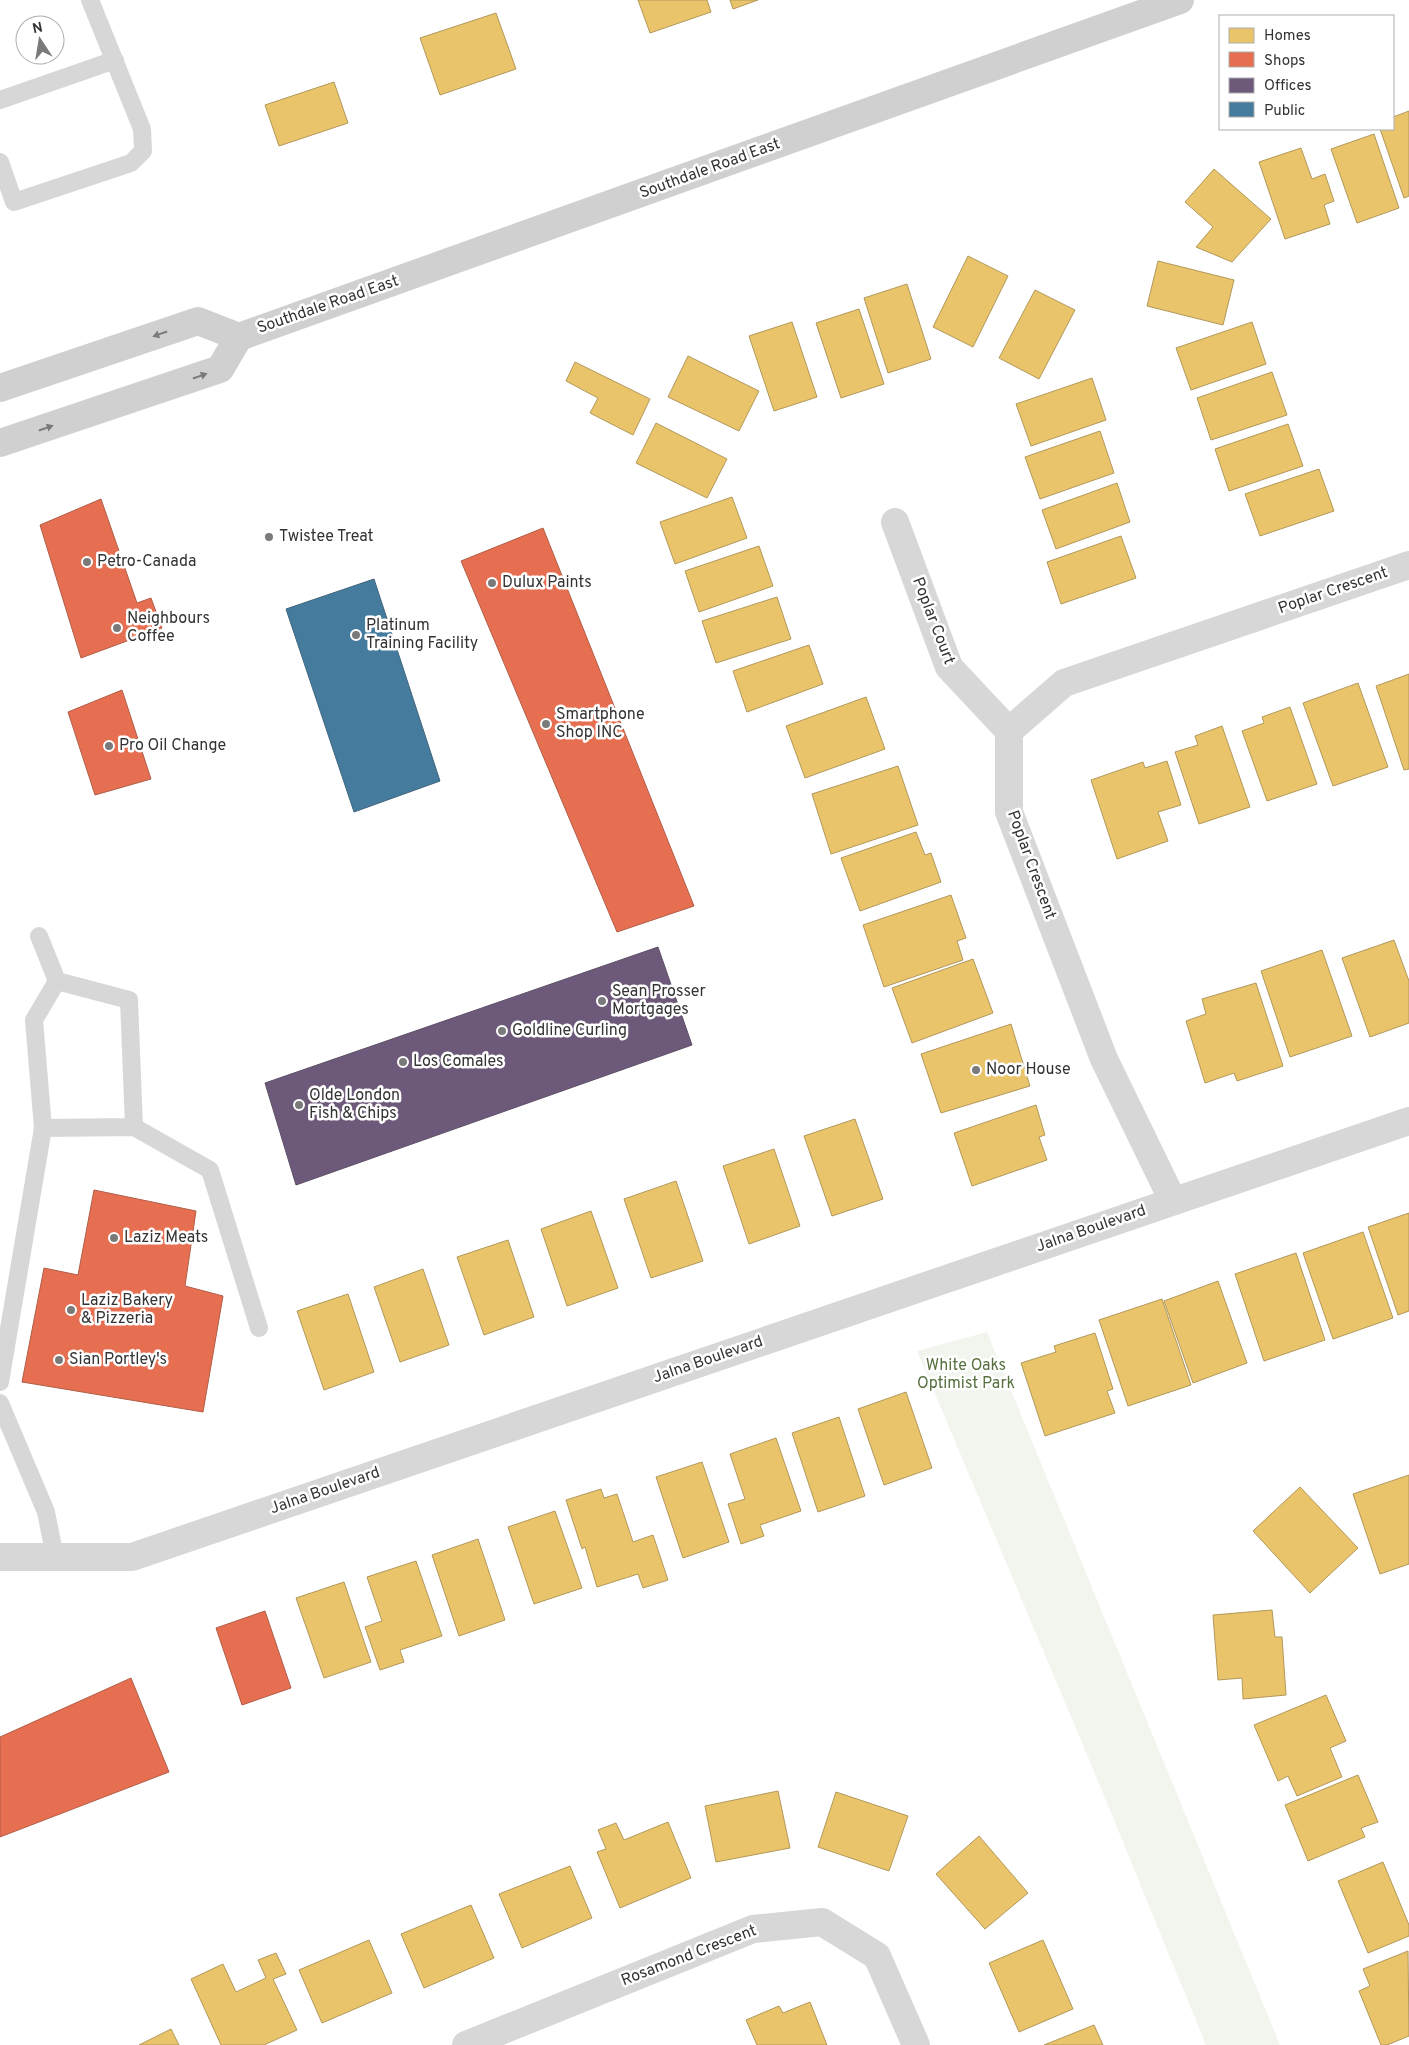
<svg xmlns="http://www.w3.org/2000/svg" width="1409" height="2045" viewBox="0 0 1409 2045" font-family="Overpass,sans-serif">
  <rect width="100%" height="100%" fill="#fff"/>
  <!-- green -->
  <path fill="#f1f5ed" d="M987,1332L1280,2045H1206L1096,1776L917,1351Z"/>
  <!-- homes -->
  <path fill="#e9c46a" stroke="#b2985a" d="M638,0H707L711,12L650,33Z
    M730,0H758L733,9Z
    M496,13L516,69L440,95L420,38Z
    M334,82L348,123L279,146L265,105Z
    M1409,111V196L1404,198L1380,129H1393V117Z
    M1374,134L1399,208L1357,223L1331,149Z
    M1301,148L1312,179L1325,174L1334,201L1324,205L1330,224L1285,239L1259,162Z
    M1214,169L1271,219L1232,262L1196,247L1213,227L1185,202Z
    M968,256L1008,276L973,347L933,327Z
    M1158,261L1234,280L1223,325L1147,306Z
    M907,284L931,359L888,373L864,298Z
    M1035,290L1075,310L1039,379L999,358Z
    M859,309L884,384L841,398L816,323Z
    M792,322L817,397L774,411L749,336Z
    M1252,322L1266,364L1191,390L1176,348Z
    M688,356L759,391L739,431L668,397Z
    M575,362L650,399L633,435L590,413L598,398L566,381Z
    M1272,372L1287,415L1211,440L1197,398Z
    M1092,378L1106,420L1031,446L1016,404Z
    M656,423L727,459L707,498L636,463Z
    M1288,424L1303,466L1229,491L1215,449Z
    M1100,431L1114,473L1040,499L1025,457Z
    M1319,469L1334,511L1260,536L1245,494Z
    M1117,483L1130,522L1056,549L1042,510Z
    M732,497L747,538L675,564L660,522Z
    M1121,536L1136,578L1061,604L1047,562Z
    M759,546L773,586L699,612L685,571Z
    M777,597L791,639L716,663L702,621Z
    M809,645L823,684L747,712L733,671Z
    M1409,674V769L1404,770L1376,686Z
    M1358,683L1388,767L1333,786L1303,703Z
    M866,697L885,749L805,778L786,726Z
    M1290,707L1317,784L1267,801L1242,731L1264,723L1262,717Z
    M1222,726L1250,807L1199,824L1175,752L1198,745L1195,736Z
    M1167,761L1181,805L1158,812L1168,841L1117,859L1091,780L1143,762L1145,768Z
    M898,766L918,825L831,854L812,794Z
    M916,832L925,855L931,853L941,882L860,911L841,858Z
    M951,895L966,938L957,941L963,960L884,987L863,925Z
    M1394,940L1409,981V1023L1370,1037L1342,958Z
    M1322,950L1352,1036L1290,1057L1261,971Z
    M973,959L993,1013L912,1043L892,988Z
    M1256,983L1283,1066L1237,1081L1234,1073L1205,1083L1186,1021L1206,1014L1202,999Z
    M1011,1024L1030,1086L941,1113L921,1054Z
    M1036,1105L1045,1135L1039,1137L1047,1160L972,1186L954,1133Z
    M855,1119L883,1199L832,1216L804,1136Z
    M774,1149L800,1226L749,1244L723,1166Z
    M676,1181L703,1261L651,1278L624,1199Z
    M591,1211L618,1288L567,1306L541,1229Z
    M1409,1213V1311L1398,1315L1368,1227Z
    M1363,1232L1393,1318L1333,1339L1303,1253Z
    M508,1240L534,1317L484,1335L457,1257Z
    M1296,1253L1325,1340L1264,1361L1235,1274Z
    M423,1269L449,1345L400,1362L374,1287Z
    M1218,1281L1247,1363L1193,1383L1164,1301Z
    M348,1294L374,1372L324,1390L297,1311Z
    M1162,1299L1191,1385L1128,1406L1099,1320Z
    M1095,1333L1113,1389L1107,1391L1115,1413L1045,1436L1021,1363L1056,1352L1054,1346Z
    M906,1392L932,1468L884,1485L858,1409Z
    M839,1417L865,1496L818,1512L792,1433Z
    M776,1438L801,1511L760,1525L764,1536L741,1544L728,1504L745,1499L730,1454Z
    M702,1462L729,1542L683,1558L656,1477Z
    M1409,1475V1564L1380,1574L1353,1494Z
    M1300,1487L1358,1548L1310,1593L1253,1531Z
    M601,1489L604,1498L617,1494L633,1542L653,1535L668,1580L643,1588L638,1574L597,1587L585,1547L582,1549L566,1500Z
    M555,1511L582,1588L534,1604L508,1527Z
    M478,1539L505,1620L459,1636L432,1555Z
    M416,1561L442,1636L400,1650L404,1662L380,1670L365,1627L382,1621L367,1577Z
    M344,1582L371,1662L324,1678L296,1598Z
    M1272,1610L1275,1637H1282L1286,1695L1243,1699L1242,1678L1218,1680L1213,1615Z
    M1326,1695L1346,1741L1330,1748L1342,1777L1297,1796L1288,1776L1278,1781L1254,1725Z
    M1358,1775L1378,1822L1361,1828L1365,1837L1308,1861L1285,1805Z
    M778,1791L790,1848L716,1862L705,1806Z
    M836,1792L908,1816L889,1871L818,1847Z
    M668,1822L691,1878L620,1908L597,1852L606,1849L598,1830L616,1823L624,1840Z
    M979,1836L1028,1893L985,1929L936,1874Z
    M1383,1862L1409,1925V1936L1368,1953L1338,1881Z
    M570,1866L592,1918L522,1948L499,1894Z
    M471,1905L494,1958L424,1988L401,1934Z
    M369,1940L392,1993L322,2023L299,1970Z
    M1043,1940L1073,2009L1019,2032L989,1963Z
    M1408,1951L1409,2036L1387,2045H1381L1359,1991L1370,1986L1363,1969Z
    M276,1953L286,1974L273,1979L297,2030L264,2045H221L191,1979L223,1964L236,1992L266,1978L258,1960Z
    M810,2002L827,2045H757L746,2020L779,2006L783,2013Z
    M1094,2025L1103,2045H1044Z
    M171,2029L179,2045H139Z"/>
  <!-- shops -->
  <path fill="#e76f51" stroke="#b15d48" d="M101,499L137,603L151,598L162,628L81,658L40,525Z
    M543,528L694,906L617,932L461,561Z
    M122,690L151,779L95,795L68,712Z
    M94,1190L196,1211L185,1286L223,1296L203,1412L22,1382L44,1268L78,1275Z
    M265,1611L291,1688L242,1705L216,1628Z
    M131,1678L169,1772L0,1837V1737Z"/>
  <!-- offices -->
  <path fill="#6d597a" stroke="#5c4e65" d="M658,947L692,1045L296,1185L265,1083Z"/>
  <!-- public -->
  <path fill="#457b9d" stroke="#40657d" d="M374,579L440,781L354,812L286,609Z"/>
  <g fill="none" stroke-linecap="round" stroke-linejoin="round">
    <!-- service -->
    <path stroke="#d7d7d7" stroke-width="18" d="M0,100L115,60
      M0,162L14,202L131,163L143,151L142,129L90,0
      M134,1127L210,1170L259,1328
      M43,1128L134,1127L129,1000L57,981
      M0,1382L43,1128L34,1020L57,981L39,936
      M0,1403L46,1512L55,1557"/>
    <!-- minor -->
    <path stroke="#d7d7d7" stroke-width="28" d="M895,522L949,667L1009,731
      M1173,1201L1104,1059L1009,812V731L1064,683L1409,565
      M466,2045L753,1929L822,1922L877,1956L916,2045"/>
    <!-- tertiary -->
    <path stroke="#d7d7d7" stroke-width="28" d="M0,1557H132L1409,1121"/>
    <!-- secondary -->
    <path stroke="#d0d0d0" stroke-width="28" d="M0,388L198,321L239,337L1180,0
      M0,443L220,369L239,337"/>
  </g>
  <!-- one-way arrows -->
  <defs><path id="oneway-solid" d="M-6-.8H1V-3.2L6.5 0L1 3.2V.8H-6Z" transform="scale(1.25)"/></defs>
  <g fill="#7a7a7a">
    <use href="#oneway-solid" transform="translate(160 334) rotate(161)"/>
    <use href="#oneway-solid" transform="translate(200 376) rotate(-19)"/>
    <use href="#oneway-solid" transform="translate(46 428) rotate(-19)"/>
  </g>
  <!-- markers -->
  <g fill="#7a7a7a" stroke="#fff" stroke-width="2">
    <circle cx="269" cy="537" r="5"/>
    <circle cx="87" cy="562" r="5"/>
    <circle cx="492" cy="583" r="5"/>
    <circle cx="117" cy="628" r="5"/>
    <circle cx="356" cy="635" r="5"/>
    <circle cx="546" cy="724" r="5"/>
    <circle cx="109" cy="746" r="5"/>
    <circle cx="602" cy="1001" r="5"/>
    <circle cx="502" cy="1031" r="5"/>
    <circle cx="403" cy="1062" r="5"/>
    <circle cx="976" cy="1070" r="5"/>
    <circle cx="299" cy="1105" r="5"/>
    <circle cx="114" cy="1238" r="5"/>
    <circle cx="71" cy="1310" r="5"/>
    <circle cx="59" cy="1360" r="5"/>
  </g>
  <g text-anchor="middle" dominant-baseline="central" stroke-width="5" stroke-linejoin="round" paint-order="stroke">
    <!-- street labels -->
    <g font-size="16" fill="#333" stroke="#fff">
      <text transform="translate(710 169) rotate(-20)">Southdale Road East</text>
      <text transform="translate(328 305) rotate(-19)">Southdale Road East</text>
      <text transform="translate(1333 591) rotate(-19)">Poplar Crescent</text>
      <text transform="translate(933 621) rotate(69)">Poplar Court</text>
      <text transform="translate(1031 865) rotate(70)">Poplar Crescent</text>
      <text transform="translate(1091 1229) rotate(-19)">Jalna Boulevard</text>
      <text transform="translate(708 1360) rotate(-19)">Jalna Boulevard</text>
      <text transform="translate(325 1491) rotate(-19)">Jalna Boulevard</text>
      <text transform="translate(689 1956) rotate(-21)">Rosamond Crescent</text>
    </g>
    <!-- poi labels -->
    <g font-size="16" fill="#333" stroke="#fff" text-anchor="start">
      <text x="279" y="537">Twistee Treat</text>
      <text x="97" y="562">Petro-Canada</text>
      <text x="502" y="583">Dulux Paints</text>
      <text x="127" y="619">Neighbours<tspan x="127" dy="18">Coffee</tspan></text>
      <text x="366" y="626">Platinum<tspan x="366" dy="18">Training Facility</tspan></text>
      <text x="556" y="715">Smartphone<tspan x="556" dy="18">Shop INC</tspan></text>
      <text x="119" y="746">Pro Oil Change</text>
      <text x="612" y="992">Sean Prosser<tspan x="612" dy="18">Mortgages</tspan></text>
      <text x="512" y="1031">Goldline Curling</text>
      <text x="413" y="1062">Los Comales</text>
      <text x="986" y="1070">Noor House</text>
      <text x="309" y="1096">Olde London<tspan x="309" dy="18">Fish &amp; Chips</tspan></text>
      <text x="124" y="1238">Laziz Meats</text>
      <text x="81" y="1301">Laziz Bakery<tspan x="81" dy="18">&amp; Pizzeria</tspan></text>
      <text x="69" y="1360">Sian Portley's</text>
    </g>
    <!-- park labels -->
    <g font-size="16" fill="#56703f" stroke="#fff">
      <text x="966" y="1366">White Oaks<tspan x="966" dy="18">Optimist Park</tspan></text>
    </g>
  </g>
  <!-- legend -->
  <rect x="1219" y="15" width="175" height="115" fill="#ffffff" stroke="#adadad"/>
  <rect x="1229" y="28" width="25" height="15" fill="#e9c46a" stroke="#adadad"/>
  <text x="1264" y="40" font-size="15" fill="#333333">Homes</text>
  <rect x="1229" y="52" width="25" height="15" fill="#e76f51" stroke="#adadad"/>
  <text x="1264" y="65" font-size="15" fill="#333333">Shops</text>
  <rect x="1229" y="78" width="25" height="15" fill="#6d597a" stroke="#adadad"/>
  <text x="1264" y="90" font-size="15" fill="#333333">Offices</text>
  <rect x="1229" y="102" width="25" height="15" fill="#457b9d" stroke="#adadad"/>
  <text x="1264" y="115" font-size="15" fill="#333333">Public</text>
  <!-- north arrow -->
  <g transform="translate(40 40) rotate(348)"><circle r="24" fill="#ffffff" stroke="#adadad"/>
  <path d="M0-4L9 19L0 12L-9 19Z" fill="#7a7a7a"/>
  <text y="-8" font-size="14" font-weight="bold" text-anchor="middle" fill="#333333">N</text>
  </g>
</svg>
